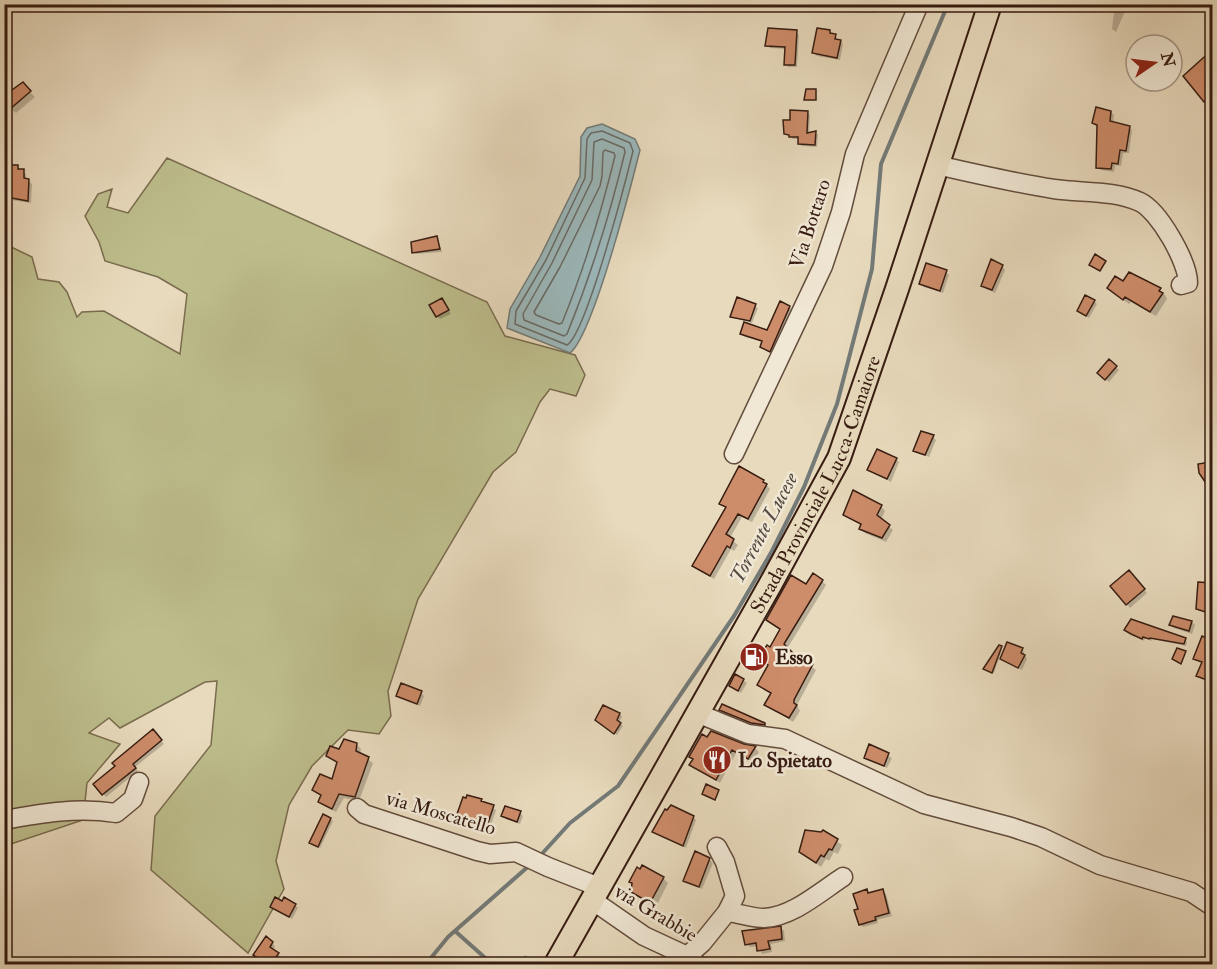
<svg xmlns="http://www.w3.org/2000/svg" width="1217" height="969" viewBox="0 0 1217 969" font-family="'IM FELL Double Pica',serif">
  <rect width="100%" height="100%" fill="#e8dabd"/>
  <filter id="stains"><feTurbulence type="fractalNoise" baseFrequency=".00333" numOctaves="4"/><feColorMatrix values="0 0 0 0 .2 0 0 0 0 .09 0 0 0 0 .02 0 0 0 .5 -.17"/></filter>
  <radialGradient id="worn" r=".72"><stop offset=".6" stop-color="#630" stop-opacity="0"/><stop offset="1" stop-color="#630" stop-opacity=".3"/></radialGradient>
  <!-- green -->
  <path fill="#bdbd8c" stroke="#7a6c4e" stroke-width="1.5" d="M167,158L487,302L505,336L575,355L585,375L576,396L550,389L540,402L516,452L493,472L418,599L388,691L391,716L379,734L348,730L312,766L289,805L276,861L284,889L248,953L151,870L155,816L211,745L217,681L205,682L120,728L109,718L89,733L120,744L87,783L83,820L5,846L4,350L10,348L4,336L5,244L32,257L38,279L59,282L67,292L77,317L82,312L104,311L180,354L187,294L158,277L105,261L99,242L85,216L98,194L112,189L107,207L128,213Z"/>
  <!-- water -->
  <path fill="#9bb8bb" stroke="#737a77" stroke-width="1.5" d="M602,124L635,139L640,150C631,186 593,335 570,353L507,328L510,309L540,257L580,176L581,137L587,128Z"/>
  <!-- shadow -->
  <path fill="#0003" d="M802,4H877L876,13L808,11Z
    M1115,4H1128L1116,32L1112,29Z
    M796,32L799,35L797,67H788L785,64L786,49L770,48L767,45Z
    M830,32L843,44L840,60L817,56L814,53Z
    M1212,52V86L1202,96L1185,76Z
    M22,84L35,97L16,113L4,104L9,94Z
    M1111,112L1114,115L1113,123L1129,127L1132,130L1129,153H1123L1121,166L1115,165L1114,172L1101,170L1098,167L1099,126L1094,123Z
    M807,113L810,115L809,134L815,132L818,135L817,147L802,146L799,144V139H793L786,134L791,121Z
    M18,167L26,174V180L32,184L31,203L11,200L7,197Z
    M437,238L442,252L416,254L414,252Z
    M1002,266L1005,270L995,293L986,289L983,286Z
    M946,272L949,275L943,293L924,287L921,284Z
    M1123,283L1160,290L1165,295L1167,299L1156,316L1131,302L1129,304L1114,293Z
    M442,299L451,314L440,319L437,316Z
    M738,299L758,308L752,323L731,317Z
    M1094,301L1097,304L1089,318L1079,311Z
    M789,307L792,310L773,354L762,347L763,342L745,337L742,334L768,332Z
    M1109,361L1119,370L1109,382L1099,373Z
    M933,437L936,440L929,457L915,451Z
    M896,459L899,462L891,482L869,470Z
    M763,481L770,489L752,522L742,517L730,538L738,545L734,551L731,549L714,579L698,570L694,566L727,508L721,503Z
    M881,506L885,511L881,520L893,530L886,542L865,533L861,528L862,526L845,515Z
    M1132,575L1147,593L1130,608L1112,586Z
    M822,581L826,585L787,649L816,670L797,705L800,711L793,722L766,705L772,694L759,685L769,666L760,659L770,649L781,630L772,624L806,586Z
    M1199,584L1212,585V615L1198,608Z
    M1192,622L1195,625L1192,634L1174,628L1171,625Z
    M1128,632L1185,639L1187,642L1186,646L1152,639V641L1145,638L1144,641Z
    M1203,638L1212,642V674L1210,682L1198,676L1203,664L1195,659Z
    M999,646L1002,649L994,673L986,669Z
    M1022,649L1027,659L1022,670L1001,659Z
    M743,680L747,683L741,693L730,686Z
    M421,693L424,696L420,706L398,695Z
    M721,710L765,724L767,727L755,726Z
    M620,714L622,717L619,723L623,726L617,735L599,722Z
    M156,734L164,744L135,767L138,771L106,797L95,784Z
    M708,739L755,748L759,752L753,762L736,753L720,783L695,768Z
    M357,745L361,749L360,754L373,763L359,801L344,798L336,812L324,806L319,802L322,796L314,790L332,781L338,763L328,756Z
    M870,746L892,758L887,768L865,757Z
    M481,800L496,810L490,828L462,817L459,813Z
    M520,813L523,816L520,824L506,819L503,816Z
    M693,817L696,820L686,848L654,831Z
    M330,819L333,821L320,848L313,845L311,843Z
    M823,832L842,845L838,854L834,852L829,861L826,859L821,867L801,852Z
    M709,859L713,863L702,889L685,880Z
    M663,878L668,883L656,907L638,897L632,892Z
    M867,891L870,894L882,891L886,894L892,916L877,920L878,923L863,927L860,924L859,910Z
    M295,905L298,908L292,919L275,910Z
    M781,928L784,931L785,941L771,944L772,952L762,954L758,946L750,947L747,944Z
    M266,938L275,946L273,951L281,957L276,964H268L258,958Z
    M525,955L539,963L540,964H518Z
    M727,957L736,964H726L723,962Z"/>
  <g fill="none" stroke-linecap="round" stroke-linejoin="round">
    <!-- shore -->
    <path stroke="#696a66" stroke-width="1.5" d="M602,131L630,143L633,151C626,180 586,334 567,345L515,324L516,311L546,260L585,178L587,139L591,133Z
      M602,139L624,148L625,152C610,214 591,275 567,334L564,336L524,320L523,314L552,263L592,180L594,142Z
      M605,150L614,153L615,156C601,213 584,269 562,323L559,324L536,315L534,312L560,267L600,186L602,176L603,152Z"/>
    <!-- stream -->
    <path stroke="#737a77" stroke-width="4" d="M539,857L570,823L618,786L734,616L772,551L804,487L837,404L872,269L881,164L948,4
      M455,931L492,964
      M426,964L448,937L531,864"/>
  </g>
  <!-- building -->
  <path fill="#cd8c6a" stroke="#371c11" stroke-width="1.5" d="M768,28L797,30L795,65H784L785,47L765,46Z
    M817,28L830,30V33L836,34L835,39L841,40L837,58L812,53Z
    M1212,50V76L1209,79L1212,85V96L1204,102L1183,76Z
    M23,82L31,91L10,109L4,105V88L9,92Z
    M806,89H816V100H804Z
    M1096,107L1111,111L1110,121L1130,126L1126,151L1120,150L1118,164L1112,163L1111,169L1096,168L1097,125L1092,123Z
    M790,110L808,111L807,133L816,131L815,145L798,144V137H789V135L784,134L783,120H790Z
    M8,165H18V169H24V178L29,179L28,201L6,197Z
    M437,236L440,249L412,253L411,242Z
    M1095,254L1106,261L1100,271L1089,265Z
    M991,259L1003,265L992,290L981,286Z
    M926,263L947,270L940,291L919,284Z
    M1129,272L1161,288L1159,291L1163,293L1150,312L1125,297L1123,300L1107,288L1115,276L1123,281Z
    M1085,295L1095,300L1086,316L1077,311Z
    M737,297L756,304L750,321L730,317Z
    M442,298L449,310L436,317L429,305Z
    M780,301L790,306L770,352L760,347L762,341L740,334L744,322L767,330Z
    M1109,359L1117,366L1105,380L1097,373Z
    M921,431L934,435L925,455L913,451Z
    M877,449L897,458L887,479L867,470Z
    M1210,462L1212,472V492L1199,473L1198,464Z
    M739,466L764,480L763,482L767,484L748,519L738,514L726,534L734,539L730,548L727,546L710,576L692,566L726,507L719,504Z
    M853,490L882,505L877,515L890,525L882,538L859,529L861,524L843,515Z
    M1129,570L1145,589L1126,605L1110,586Z
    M813,573L823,580L784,644L793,653L813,664L794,700V703L797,705L789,718L764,705L771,693L757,685L768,665L758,659L767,645L770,647L780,629L766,620L791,575L806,584Z
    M1198,582L1212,583V614L1196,609Z
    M1173,616L1192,621L1189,631L1169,625Z
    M1131,619L1186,638L1184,644L1150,638L1149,639L1143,637L1142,639L1131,634L1124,630Z
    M1202,636L1212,640V664L1207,680L1196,676L1202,662L1193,659Z
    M1007,642L1023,648L1021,653L1025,655L1018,668L1000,659Z
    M999,645L1002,646L992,673L983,669Z
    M1177,648L1186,651L1181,664L1172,659Z
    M735,674L744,679L738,691L729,686Z
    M401,683L422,691L417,704L396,696Z
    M722,704L749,716L765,723V725L751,723L719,710Z
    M603,705L620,713L617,720L621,723L614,734L595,720Z
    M153,729L162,740L133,764L136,768L102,795L93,784L115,766L112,763Z
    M711,731L744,744L756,746L748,759L732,750L716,780L689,765L693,759L689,757L702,734L707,737Z
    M344,739L357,743L356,751L369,757L355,797L339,794L332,809L318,802L321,795L312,790L320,774L332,779L337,762L326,756L330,746L339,749Z
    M869,744L889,753L884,766L864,758Z
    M706,784L719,790L715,800L702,794Z
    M467,795L482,799L481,801L494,805L487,826L457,814L463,797L466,798Z
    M671,805L694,816L683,846L652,832L665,809L667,810Z
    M505,806L521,811L517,822L501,816Z
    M323,814L331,818L318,847L309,843Z
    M805,830L821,832L823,830L838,839L832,850L829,849L824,857L821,855L816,863L799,852Z
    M695,851L710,858L699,887L683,881Z
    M642,865L664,877L650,903L631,892L632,883L629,882L637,867L640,869Z
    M867,889L868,893L883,889L889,913L875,917L876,920L859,925L854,910L858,909L853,894Z
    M275,897L282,901L284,897L296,904L289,917L270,907Z
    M781,926L782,939L768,941L770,949L757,951L756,943L745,945L742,931Z
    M266,936L273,942L270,947L279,953L271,964H268L253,955Z"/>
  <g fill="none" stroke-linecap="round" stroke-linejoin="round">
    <!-- minor casing -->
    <g stroke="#634c3c" stroke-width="21">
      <path id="minor" d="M937,165C976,174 1015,183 1054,189C1082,193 1114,190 1140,202C1159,211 1188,262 1188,283L1181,285
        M734,454L823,266L841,212L855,154L919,4
        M697,713L748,734L785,739L924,804L1011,827L1041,837L1100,865L1191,892L1212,906
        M357,808L364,814L477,851L490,854L516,852L548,867L599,887
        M4,820C42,813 78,807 116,813L133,799L139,782
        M717,847L725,862L735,896L727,912
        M592,900L644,936L687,956L697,964
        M687,956L702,943L727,912C739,913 752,918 764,918C792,917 820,892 843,877"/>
    </g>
    <!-- major casing -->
    <g stroke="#371c11" stroke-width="26">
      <g id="major">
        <path id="s1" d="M556,964L770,585L839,458L897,289L990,4"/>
      </g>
    </g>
    <!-- minor -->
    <use href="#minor" stroke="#f0e7d4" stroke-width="18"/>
    <!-- major -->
    <use href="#major" stroke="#e8dabd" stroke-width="22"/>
  </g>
  <!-- icons -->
  <defs>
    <g id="fuel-disc" transform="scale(1.5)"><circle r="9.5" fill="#8f2418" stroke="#f0e7d4"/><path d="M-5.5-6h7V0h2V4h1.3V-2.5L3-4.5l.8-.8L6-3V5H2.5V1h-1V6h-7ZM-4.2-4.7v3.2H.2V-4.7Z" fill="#fff"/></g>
    <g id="restaurant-disc" transform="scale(1.5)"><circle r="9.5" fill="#8f2418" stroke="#f0e7d4"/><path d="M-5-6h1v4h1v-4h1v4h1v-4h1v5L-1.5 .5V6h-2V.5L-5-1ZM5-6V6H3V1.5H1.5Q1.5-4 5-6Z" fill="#fff"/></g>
  </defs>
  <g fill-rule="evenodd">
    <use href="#fuel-disc" x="754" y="657"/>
    <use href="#restaurant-disc" x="717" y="760"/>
  </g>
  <g text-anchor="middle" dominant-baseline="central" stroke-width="5" stroke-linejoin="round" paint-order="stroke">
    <!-- street labels -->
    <g font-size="20" fill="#371c11" stroke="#f0e7d4">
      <text transform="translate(810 224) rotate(-72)">Via Bottaro</text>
      <text stroke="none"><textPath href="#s1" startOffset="546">Strada Provinciale Lucca-Camaiore</textPath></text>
      <text transform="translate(441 813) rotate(16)">via Moscatello</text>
      <text transform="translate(656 913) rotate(31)">via Grabbie</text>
    </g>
    <!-- poi labels -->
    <g font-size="20" font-weight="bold" fill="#371c11" stroke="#f0e7d4" text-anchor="start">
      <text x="775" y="657">Esso</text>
      <text x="738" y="760">Lo Spietato</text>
    </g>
    <!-- water labels -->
    <g font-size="21" font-style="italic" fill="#554b44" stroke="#f0e7d4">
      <text transform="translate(764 528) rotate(-62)">Torrente Lucese</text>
    </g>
  </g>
  <!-- margin -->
  <rect width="1217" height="969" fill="none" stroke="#e8dabd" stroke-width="24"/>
  <rect x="6" y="6" width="1205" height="957" fill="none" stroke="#371c11" stroke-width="3"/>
  <rect x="12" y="12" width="1193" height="945" fill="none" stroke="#371c11" stroke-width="1.5"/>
  <!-- north arrow -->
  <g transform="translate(1154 63) rotate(76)"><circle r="28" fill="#f0e7d4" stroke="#a69686" stroke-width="1.5"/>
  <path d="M0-4.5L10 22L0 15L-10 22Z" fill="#8f2418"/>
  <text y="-9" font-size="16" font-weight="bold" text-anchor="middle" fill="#371c11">N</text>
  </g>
  <rect width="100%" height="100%" filter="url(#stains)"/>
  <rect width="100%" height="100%" fill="url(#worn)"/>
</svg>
